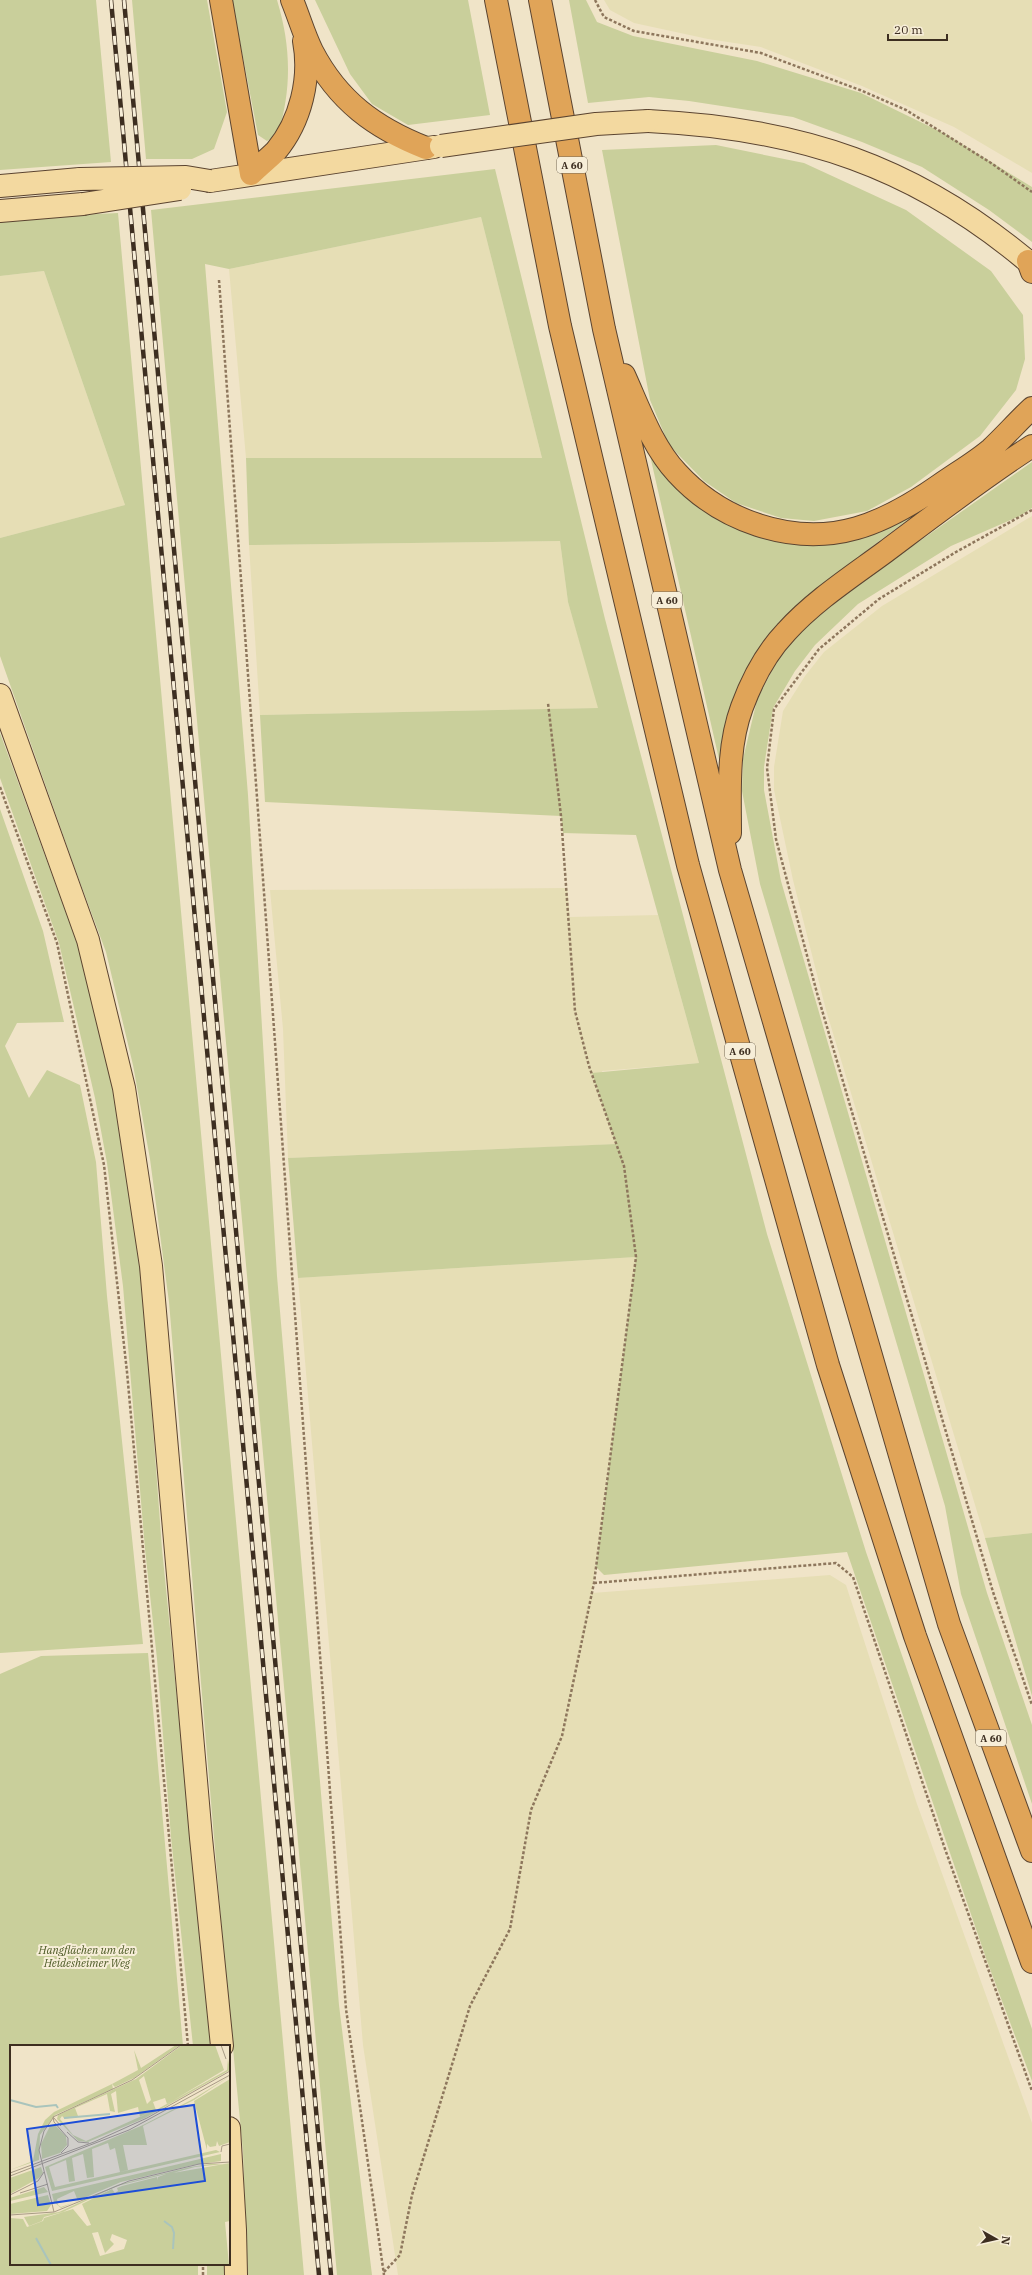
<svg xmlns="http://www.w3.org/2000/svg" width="1032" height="2275" viewBox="0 0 1032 2275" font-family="'IBM Plex Serif',serif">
  <rect width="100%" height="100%" fill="#f0e4c8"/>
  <!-- farmland -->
  <path fill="#e6deb5" d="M604,0H1032V173L954,127L862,86L761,47L708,39L634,23L610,10Z
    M481,217L542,458H246L229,269Z
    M44,271L125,505L0,538V276Z
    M1032,516V1533L985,1538L826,1010L793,880L774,790V767L783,711L805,676L824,652L882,606Z
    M560,541L568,602L599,708L260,715L249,545Z
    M567,888L570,917L658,915L699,1063L602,1071L617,1144L288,1158L283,1029L270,890Z
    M636,1257L592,1593L830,1575L846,1585L917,1804L1032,2123V2275H398L363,2045L298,1278Z"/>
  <!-- green -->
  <path fill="#c9cf9b" d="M0,0H96L111,162L0,170Z
    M132,0H207L227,112L214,149L192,159H146Z
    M232,0H277C291,46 292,88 278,134L267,141L258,135Z
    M315,0H468L490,115L408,125L372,104L350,74Z
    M569,0H586L597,22L633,36L757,61L861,93L947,135L1032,187V242L989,210L922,167L862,142L793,117L689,101L649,97L588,103Z
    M716,145L804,163L906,210L991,271L1023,315L1025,359L1016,390L980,436L911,487L867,511L814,521L781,518L736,503L704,481L669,445L650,400L602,150Z
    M495,169L605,619L767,1234L866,1552L1032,2029V2081L987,1961L847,1552L604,1575L596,1567L636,1257L298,1278L288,1158L616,1144L592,1073L699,1063L636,835L563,833L561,816L265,802L260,715L598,708L568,602L560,541L249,545L246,458H542L481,217L229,269L205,264L248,795L277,1276L339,2005L372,2275H337L151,210Z
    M118,213L304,2275H247L243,2151L224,1956L169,1302L150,1159L133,1065L106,952L75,869L0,656V538L125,505L44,271L0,276V219Z
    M649,451L780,540L918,512L862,554L779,624L721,768Z
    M1032,462V508L1020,516L951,546L858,604L815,645L795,671L773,708L764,767V790L781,881L987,1593L1032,1725V1804L961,1594L945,1506L760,884L742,791L743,759L757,700L778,659L803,628L870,576Z
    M0,733L77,943L115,1095L142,1280L162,1549L212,2046H193L171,1837L157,1659L145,1549L123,1286L107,1163L95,1098L59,943L0,778Z
    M0,809L43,931L64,1022L17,1023L5,1046L29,1098L47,1070L80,1085L96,1162L107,1296L143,1644L0,1653Z
    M1032,1533V1696L985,1538Z
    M148,1653L183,2046H11V2264H198V2275H0V1674L41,1656Z
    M207,2264H224V2275H207Z"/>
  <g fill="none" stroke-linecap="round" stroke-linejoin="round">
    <!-- major casing -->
    <g stroke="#5b4430" stroke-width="24">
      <path id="major" d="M648,121C799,128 916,166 1032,265
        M210,181L434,147
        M0,186L80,179
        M0,211L83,204
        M0,695L88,940L124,1088L151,1266L201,1838L222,2046
        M229,2128L235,2230L236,2275"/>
    </g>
    <!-- highway casing -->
    <g stroke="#5b4430" stroke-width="24">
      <path id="highway" d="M221,0L251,174
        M292,0C299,17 304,35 312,51C338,101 375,128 426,148
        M496,0L560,326L688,865L828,1365L915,1636L1032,1962
        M540,0L604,329L730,870L949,1624L1032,1851
        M251,174C259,166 268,159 276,151C301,121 311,78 304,41
        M1028,261L1032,272
        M624,375C639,408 652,446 677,473C699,497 727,515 758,525C831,549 885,524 944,482C960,471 977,461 991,449C1005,436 1018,421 1032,408
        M730,833C730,791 727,747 742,707C752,680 766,653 786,632C814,601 851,577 885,552C933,516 981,479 1032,446"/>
    </g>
    <!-- path -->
    <path stroke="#8d765c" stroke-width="2.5" stroke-dasharray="3 2" stroke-linecap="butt" d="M595,0L604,17L634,31L761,53L860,90L906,110L991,163L1032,192
      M219,280L346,2009L384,2275
      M1032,510L956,552L879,599L819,649L774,709L767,768L776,839L817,993L993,1592L1032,1705
      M0,787L57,943L104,1165L127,1372L188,2046
      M594,1583L836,1563L853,1577L945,1849L1032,2091
      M384,2272L400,2255L412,2195L470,2006L510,1929L531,1810L562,1736L594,1583L636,1257L624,1166L589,1066L575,1011L561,816L548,703
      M203,2275V2264"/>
    <!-- major -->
    <use href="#major" stroke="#f3d9a0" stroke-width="22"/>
    <!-- highway -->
    <use href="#highway" stroke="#e0a458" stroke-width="22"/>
    <!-- rail casing -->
    <g stroke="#3d2e20" stroke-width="4.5">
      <path id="rail" d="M111,0L319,2275
        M124,0L331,2275"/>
    </g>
    <!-- rail -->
    <use href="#rail" stroke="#f7eed8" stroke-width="3" stroke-dasharray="9" stroke-linecap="butt"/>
    <!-- major-bridge casing -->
    <g stroke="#5b4430" stroke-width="24" stroke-linecap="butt">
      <path id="major-bridge" d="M441,146L596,124L648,121
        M80,179L186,177L210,181
        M83,204L180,189"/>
    </g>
    <!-- major-bridge -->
    <use href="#major-bridge" stroke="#f3d9a0" stroke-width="22"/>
  </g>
  <g text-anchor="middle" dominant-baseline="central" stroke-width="4" stroke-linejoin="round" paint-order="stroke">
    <!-- shield labels -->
    <g fill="#f7eed8" stroke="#756857" stroke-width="1">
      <rect x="557" y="157" width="30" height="16" rx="3"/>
      <rect x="652" y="592" width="30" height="16" rx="3"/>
      <rect x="725" y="1043" width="30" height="16" rx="3"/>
      <rect x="976" y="1730" width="30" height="16" rx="3"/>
    </g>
    <g font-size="10" font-weight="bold" fill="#3d2e20">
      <text x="572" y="165">A 60</text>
      <text x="667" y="600">A 60</text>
      <text x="740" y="1051">A 60</text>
      <text x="991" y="1738">A 60</text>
    </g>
    <!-- park labels -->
    <g font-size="11" font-style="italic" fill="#4d5a26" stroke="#f7eed8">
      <text x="87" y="1950">Hangflächen um den<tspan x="87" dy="13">Heidesheimer Weg</tspan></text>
    </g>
  </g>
  <!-- overview -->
  <g transform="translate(10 2045)">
    <rect width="220" height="220" fill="#f0e4c8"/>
    <path d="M166,0H170L124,33L105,42L102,39L128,25L124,5L131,23ZM172,0H205L214,25L157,59L155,53L143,57L146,65L217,25L218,14L220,25L135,73L78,97L68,96L47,74L48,70L126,34ZM134,31L141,55L137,59L129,35ZM106,46L108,68L128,62L130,72L145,65L76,96L63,90L50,74L52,71L55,74L68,71L65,63L97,49L100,66L105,67L101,49ZM220,31L184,55L133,81L137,100H113L118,125L110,127L105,103L100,105L98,98L82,104L84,132L77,133L73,109L62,113L65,136L59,137L56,115L39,122L45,142L206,105L210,107L42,146L35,122L133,80L183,54ZM220,34V97L209,101L207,96L206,101L200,102L197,99V105L184,56ZM102,39L103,44L45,70L30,90L29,115L0,125L23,116L28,89L35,75L44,67ZM40,81H46L56,91L57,100L50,108L32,114L31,99ZM211,109V116L183,120L111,137L51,163L44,157L42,149ZM64,146L68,156L51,162L48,160L47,154ZM220,118V176L215,177L219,220H0V173L13,174L17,182L33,176L34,173L63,164L77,181L81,180L72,159L102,144L105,148L108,146L107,143L112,141L147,132L148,135V132L156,129L107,141L53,167L34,172L32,176L19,181L14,172L49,167L107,140L180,122L200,119H214L185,122L163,128ZM88,187L95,208L104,199L100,195L102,189L117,195L114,204L90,211L82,188ZM31,122L33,128L29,133L0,149V133ZM34,142L38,147L0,156V153ZM38,150L41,160L37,166L0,169V159Z" fill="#c9cf9b" fill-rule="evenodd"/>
    <path fill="none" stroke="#a9c4bc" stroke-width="2" d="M0,55L26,62L46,60L48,63M54,73L100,69M154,176L162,182L164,188L163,204M26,193L41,220"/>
    <path fill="none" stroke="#a89b85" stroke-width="1" d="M211,0L216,14M43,72L122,35L171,0M43,72L44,77L58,93V101L51,108M43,72L51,81M43,73L34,86L29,105L44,167M57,87L68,97L79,98M211,107L212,101L220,99M0,128L84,97L137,73L220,26M0,131L119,85L220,30M10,148L38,139M0,150L28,136L34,127M0,170L44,167L119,136L189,119L220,117"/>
    <path fill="#1d4ed8" fill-opacity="0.15" stroke="#1d4ed8" stroke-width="2" d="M184,60L195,136L28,160L17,84Z"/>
    <rect width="220" height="220" fill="none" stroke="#3d2e20" stroke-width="2"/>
  </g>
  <!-- north arrow -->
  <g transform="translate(996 2239) rotate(98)" stroke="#f7eed8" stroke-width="3" paint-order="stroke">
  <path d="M0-3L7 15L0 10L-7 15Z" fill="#3d2e20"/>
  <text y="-6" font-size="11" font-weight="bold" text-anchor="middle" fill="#3d2e20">N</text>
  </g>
  <!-- scale -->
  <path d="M888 34v6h59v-6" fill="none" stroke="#3d2e20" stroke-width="2"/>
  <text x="894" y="34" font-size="12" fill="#3d2e20" stroke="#f7eed8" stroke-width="3" paint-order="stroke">20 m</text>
</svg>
